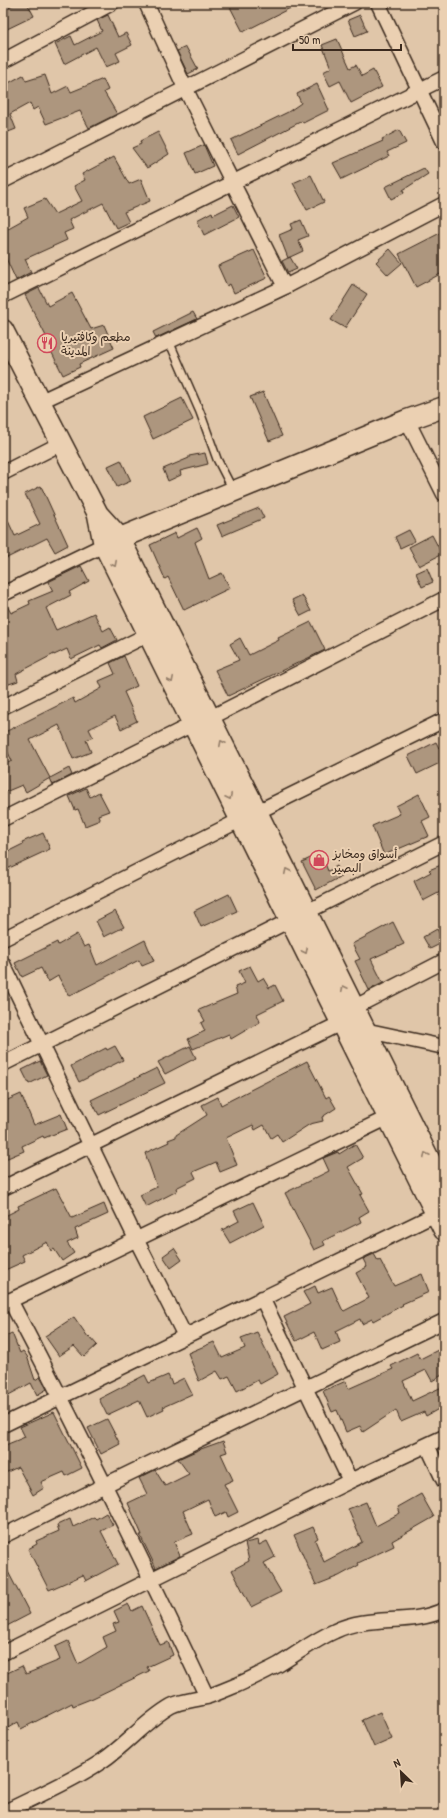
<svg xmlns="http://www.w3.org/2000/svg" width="447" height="1818" viewBox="0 0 447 1818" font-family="'Patrick Hand','Playpen Sans Arabic',sans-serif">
  <rect width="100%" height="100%" fill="#e0c6a9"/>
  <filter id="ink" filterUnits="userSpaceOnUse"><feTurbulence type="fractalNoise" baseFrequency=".025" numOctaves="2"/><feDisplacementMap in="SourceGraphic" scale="8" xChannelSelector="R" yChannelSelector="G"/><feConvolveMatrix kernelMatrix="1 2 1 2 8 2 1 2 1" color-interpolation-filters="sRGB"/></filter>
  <g filter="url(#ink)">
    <!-- building -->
    <path fill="#ad967e" stroke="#3b2a1e" d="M17,3H27L34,16L3,31V10Z
      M228,3H300L243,32Z
      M108,15L118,37L126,33L132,45L116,53L120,61L106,67L96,47L64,64L55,44L71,36L75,45L102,31L97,20Z
      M360,15L367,31L355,36L348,20Z
      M337,39L350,68L356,65L362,76L373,70L382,87L351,103L340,81L330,86L323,72L331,68L322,45Z
      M186,47L198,69L188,74L177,51Z
      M23,75L26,81L45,75L52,94L68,86L71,92L103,79L108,90L104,92L117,114L89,128L80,111L46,124L38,107L33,110L30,103L10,114L16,129L3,134V86Z
      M317,84L329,110L303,123L302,121L238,154L231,140L288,112L301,103L297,94Z
      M399,130L406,143L387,152L389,156L342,179L333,163L383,141L382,139Z
      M158,132L169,154L147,168L132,148L141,144L140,141Z
      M204,145L213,166L195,174L186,153Z
      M114,157L129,184L141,179L150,201L124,212L129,222L116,228L103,203L69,220L73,229L64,233L67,240L25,259L31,272L16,280L3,252V231L28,217L24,208L45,199L55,214L82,201L74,186L85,180L82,174Z
      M424,168L428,174L403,190L404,193L391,199L385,187Z
      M311,175L324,202L307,210L293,183Z
      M233,205L239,217L204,235L197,220L212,212L213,215Z
      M301,220L308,236L298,240L303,251L288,258L279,235L293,229L291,224Z
      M444,231V272L416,287L399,254Z
      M390,249L402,263L388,275L376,262Z
      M254,250L267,278L234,293L230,284L227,286L218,266Z
      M290,257L297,269L288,273L282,261Z
      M353,285L367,294L345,328L331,320Z
      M39,288L48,306L72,293L91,329L104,325L114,348L79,364L80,367L63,375L48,345L50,344L25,295Z
      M193,312L197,319L156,338L153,332Z
      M263,392L282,436L269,441L250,397Z
      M182,398L193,420L153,439L143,417Z
      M205,453L208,464L180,471L181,475L168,481L163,469L189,458V456Z
      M121,460L131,481L117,487L108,466Z
      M41,486L68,545L55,552L47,538L7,558L3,548V510L15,536L40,524L25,494Z
      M259,508L264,518L222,536L217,525Z
      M197,528L202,538L195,542L209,579L222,573L230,588L184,610L168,577L165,579L150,545L175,533L177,538Z
      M409,530L415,541L400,548L395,537Z
      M432,535L442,554L419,566L409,547Z
      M81,566L89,581L69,592L71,595L46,608L56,630L94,613L103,631L110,627L117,640L102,648L100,645L71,659L67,649L54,655V654L16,674L18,681L3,686V602H5L11,613L30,604L29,601L53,591L48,582Z
      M427,568L433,582L422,587L416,573Z
      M302,595L311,611L301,616L292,600Z
      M311,622L325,650L228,696L215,670L239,660L230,644L240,638L249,655L279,640L278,638Z
      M124,656L137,686L124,692L137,721L121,729L115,716L89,729L93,737L86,740L91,752L73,759L59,725L30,740L50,778L26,792L22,785L3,793V765L12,761L3,742V733L73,698L75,703L102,688L99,681L115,674L110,663Z
      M436,742L439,748L444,746V761L417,774L408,756Z
      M69,768L72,775L53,785L50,778Z
      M86,788L90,797L99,792L109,811L98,815L100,820L85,826L78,809L75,810L69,796Z
      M419,794L430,817L422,821L429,836L384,855L372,826L400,814L396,806Z
      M43,833L50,849L7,869L3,860V854L23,844L22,842Z
      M321,853L328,871L337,866L342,876L316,890L302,862Z
      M441,865L444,872V890L423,901L414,881L431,872L429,870Z
      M229,894L237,911L201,927L194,911Z
      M115,911L124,927L104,937L96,921Z
      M393,922L404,944L371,959L383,983L369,990L355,961L360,959L352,944Z
      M437,929L444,942L430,949L423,937Z
      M77,934L84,947L89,945L97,965L145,940L154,961L142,966L139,960L69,996L58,976L48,982L41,968L22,977L15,963L57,942L58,945Z
      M250,966L258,981L263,978L269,988L275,985L283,1001L257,1014L260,1022L231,1039L229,1034L193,1049L188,1039L205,1031L201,1023L205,1021L199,1010L237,994L235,987L245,983L239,971Z
      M115,1046L123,1060L79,1082L71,1066L106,1048L107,1050Z
      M190,1046L196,1058L165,1074L158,1062Z
      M40,1061L47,1075L29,1084L22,1070Z
      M307,1061L326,1098L329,1096L336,1108L322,1117L323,1121L310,1124L282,1142L277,1134L271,1138L264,1125L255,1130L253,1125L226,1138L237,1165L220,1172L216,1162L193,1172L196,1178L176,1188L177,1191L146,1207L140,1195L157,1187L145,1153L169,1142L168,1140L176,1137V1135L207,1115L202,1105L218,1097L221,1105Z
      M157,1068L165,1083L99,1115L91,1100Z
      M21,1094L34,1125L61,1114L67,1129L44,1138L43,1136L22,1146L24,1151L3,1160V1102Z
      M355,1144L363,1158L348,1167L363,1194L360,1195L369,1211L359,1217L361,1222L323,1241L325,1245L314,1250L285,1193L329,1171L323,1158L338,1152L339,1154Z
      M56,1188L72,1218L104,1204L108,1214L75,1229L78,1238L67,1243L74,1253L62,1261L54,1249L51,1251L47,1242L22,1255L25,1261L3,1271V1217L19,1209L18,1206Z
      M253,1202L264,1225L230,1243L222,1230L239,1221L234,1211Z
      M174,1248L182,1260L171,1268L163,1256Z
      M374,1254L378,1261L380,1260L394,1286L422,1274L429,1292L402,1304L403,1305L373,1321L372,1319L362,1324L360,1319L336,1331L340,1342L322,1350L314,1332L296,1341L284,1317L310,1304L303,1292L315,1286L318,1293L332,1287L342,1309L344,1311L369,1298L356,1273L367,1267L363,1259Z
      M74,1317L88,1337L89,1336L97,1345L84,1357L74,1346L59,1356L45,1336Z
      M257,1332L278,1374L260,1384L258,1380L237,1391L229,1376L222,1379L217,1371L199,1381L188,1353L214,1342L222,1358L245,1348L241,1338Z
      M12,1333L20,1353L23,1351L27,1356L35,1380L40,1377L47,1389L37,1395L31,1383L3,1398V1337Z
      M444,1347V1374L432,1381L426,1370L403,1381L412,1401L444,1386V1406L426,1416L424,1412L401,1422L396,1410L363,1432L360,1426L346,1432L337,1410L332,1412L323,1391L346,1381L348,1389L393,1369L391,1366L417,1353L420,1359Z
      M145,1375L149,1383L168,1375L172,1384L184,1378L192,1394L163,1407L164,1409L147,1417L139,1400L107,1415L99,1399Z
      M54,1412L82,1468L66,1476L64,1472L41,1482L44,1488L33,1495L18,1467L3,1474V1446L25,1437L20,1427Z
      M107,1419L120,1444L101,1454L88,1428Z
      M223,1441L227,1452L221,1454L233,1480L224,1484L238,1512L228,1517L226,1512L215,1517L208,1499L183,1511L193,1534L174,1542L180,1556L156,1568L140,1535H142L128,1503L147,1494L139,1478L155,1470L165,1486L189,1474L178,1459L198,1450Z
      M421,1494L434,1517L392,1541L394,1546L358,1563L359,1565L339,1576L316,1585L294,1535L313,1527L318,1538L315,1540L324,1562L362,1542L348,1509L366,1502L376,1526L400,1513L398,1507Z
      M106,1513L113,1525L101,1531L118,1564L86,1581L83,1575L49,1590L28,1549L37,1544L36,1541L59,1531L57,1525L70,1519L73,1527L94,1517L96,1519Z
      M258,1540L259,1545L267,1541L275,1557L264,1563L281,1592L251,1607L232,1570L249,1561L245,1543Z
      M3,1562L30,1614L3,1628Z
      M128,1604L132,1611L142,1606L160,1645L168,1642L173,1655L147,1667L149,1671L93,1698L73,1706L72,1703L21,1729L18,1722L3,1731V1675L22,1666L26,1674L60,1660L55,1647L68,1641L78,1664L107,1647L103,1637L116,1631L113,1624L119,1622L114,1611Z
      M380,1712L392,1739L374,1747L362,1720Z"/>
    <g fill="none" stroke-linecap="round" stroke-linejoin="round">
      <!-- lane casing -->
      <g stroke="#3b2a1e" stroke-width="10">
        <path id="lane" d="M169,341L200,412L217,459L233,490"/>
      </g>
      <!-- street casing -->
      <g stroke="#3b2a1e" stroke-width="17">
        <path id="street" d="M146,3L186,90L285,287
          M378,3L444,142
          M3,61L112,3
          M3,181L354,3
          M3,296L444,78
          M39,402L285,287L444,204
          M407,420L444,494
          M3,473L60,444
          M3,594L104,545
          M3,707L149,634
          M210,718L444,599
          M257,812L444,720
          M3,819L193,724
          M3,939L240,820
          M3,964L136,1239L185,1336
          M353,1008L444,961
          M364,1030L444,1047
          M3,1064L444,843
          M3,1188L341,1023
          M262,1298L350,1481
          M10,1300C79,1431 144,1563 207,1697
          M3,1304L389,1117
          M3,1425L436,1214
          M427,1445L444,1481
          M3,1536L105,1485L444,1321
          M3,1653L350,1481L444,1437
          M3,1813C36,1796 71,1782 102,1761C127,1744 145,1721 171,1706C181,1701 195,1700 206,1697C216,1694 227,1689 237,1685C251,1679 264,1672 278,1665C297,1654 314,1640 335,1631C370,1614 410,1626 444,1610"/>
      </g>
      <!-- secondary casing -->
      <g stroke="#3b2a1e" stroke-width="23">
        <path id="secondary" d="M3,330L98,514L119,537L257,812L444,1189
          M98,515L104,545L444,1230
          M108,543L407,420L444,407"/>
      </g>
      <!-- lane -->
      <use href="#lane" stroke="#ebd0b2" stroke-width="7"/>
      <!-- street -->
      <use href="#street" stroke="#ebd0b2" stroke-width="14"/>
      <!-- secondary -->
      <use href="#secondary" stroke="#ebd0b2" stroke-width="20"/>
    </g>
    <!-- one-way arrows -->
    <defs><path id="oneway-chevron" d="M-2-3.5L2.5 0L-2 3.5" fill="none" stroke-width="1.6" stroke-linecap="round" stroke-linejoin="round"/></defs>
    <g stroke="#937d68">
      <use href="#oneway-chevron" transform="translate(114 564) rotate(63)"/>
      <use href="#oneway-chevron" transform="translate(171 680) rotate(64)"/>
      <use href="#oneway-chevron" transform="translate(222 743) rotate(-117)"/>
      <use href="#oneway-chevron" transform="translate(229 797) rotate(64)"/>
      <use href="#oneway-chevron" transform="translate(287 871) rotate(-116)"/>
      <use href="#oneway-chevron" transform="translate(305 951) rotate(64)"/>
      <use href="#oneway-chevron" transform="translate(344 988) rotate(-116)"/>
      <use href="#oneway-chevron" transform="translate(426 1155) rotate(-117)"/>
    </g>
  </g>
  <!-- icons -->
  <defs>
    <g id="restaurant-ring" transform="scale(1)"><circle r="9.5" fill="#ebd0b2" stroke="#d1495b" stroke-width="1.5"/><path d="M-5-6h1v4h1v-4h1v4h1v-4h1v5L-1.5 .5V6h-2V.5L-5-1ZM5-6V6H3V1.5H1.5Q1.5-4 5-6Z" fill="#d1495b"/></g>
    <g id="shop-ring" transform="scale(1)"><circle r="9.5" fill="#ebd0b2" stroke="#d1495b" stroke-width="1.5"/><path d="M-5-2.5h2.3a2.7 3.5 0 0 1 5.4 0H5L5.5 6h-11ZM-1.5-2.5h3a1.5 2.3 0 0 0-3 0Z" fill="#d1495b"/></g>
  </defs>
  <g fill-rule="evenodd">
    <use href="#restaurant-ring" x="47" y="343"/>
    <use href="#shop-ring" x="319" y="860"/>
  </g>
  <g text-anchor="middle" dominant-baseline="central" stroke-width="4" stroke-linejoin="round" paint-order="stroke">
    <!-- poi labels -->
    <g font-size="12" fill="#3b2a1e" stroke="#ebd0b2" text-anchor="start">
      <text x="61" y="336">مطعم وكافتيريا<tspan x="61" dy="14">المدينة</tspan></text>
      <text x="333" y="853">أسواق ومخابز<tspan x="333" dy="14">البصير</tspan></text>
    </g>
  </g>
  <!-- margin -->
  <rect width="447" height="1818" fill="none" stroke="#ebd0b2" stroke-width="16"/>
  <rect x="8" y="8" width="431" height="1802" fill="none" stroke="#3b2a1e" stroke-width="1.5" filter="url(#ink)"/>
  <!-- north arrow -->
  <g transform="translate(401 1772) rotate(335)" stroke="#ebd0b2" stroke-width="3" paint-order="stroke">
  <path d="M0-3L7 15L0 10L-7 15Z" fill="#3b2a1e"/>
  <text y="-6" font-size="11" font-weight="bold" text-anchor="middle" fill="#3b2a1e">N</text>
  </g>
  <!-- scale -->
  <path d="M293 44v6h108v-6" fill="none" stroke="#3b2a1e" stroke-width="2"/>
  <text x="299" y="44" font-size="12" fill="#3b2a1e" stroke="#ebd0b2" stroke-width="3" paint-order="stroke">50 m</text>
</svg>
